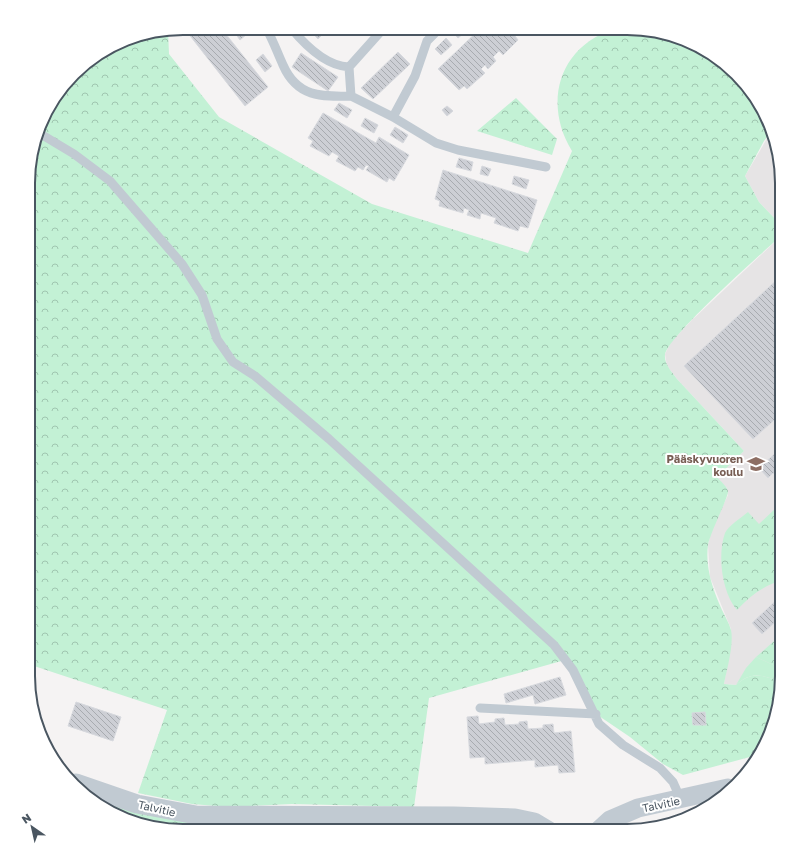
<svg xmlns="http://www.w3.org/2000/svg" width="810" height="859" viewBox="0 0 810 859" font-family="'Golos Text',sans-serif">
  <defs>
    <pattern id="forest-crowns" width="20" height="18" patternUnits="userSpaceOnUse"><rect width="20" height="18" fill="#c3f1d5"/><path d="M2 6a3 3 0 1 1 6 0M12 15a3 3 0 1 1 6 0" fill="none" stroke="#a0c6b0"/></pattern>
    <pattern id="building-back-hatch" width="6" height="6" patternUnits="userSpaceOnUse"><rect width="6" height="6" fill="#cdcfd5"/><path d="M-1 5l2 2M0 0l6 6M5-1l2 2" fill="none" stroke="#a8abb0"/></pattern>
  </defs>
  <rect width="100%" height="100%" fill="#f5f3f3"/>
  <!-- education -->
  <path fill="#e6e4e5" d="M772,130L782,173V226L759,202L745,176Z
    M782,235V681L753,674L747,676L736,685L724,684L731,643V629L710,577L708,545L712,528L728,495L727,488L716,477L744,451L677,379L667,366L665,354L671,342L690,322Z"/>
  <!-- grass -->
  <path fill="#c3f1d5" d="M756,657L782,669V681C762,676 753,670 736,685L746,668Z"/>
  <!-- forest -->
  <path fill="url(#forest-crowns)" d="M614,29H647L705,49L756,97L772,130L764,141L745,176L759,202L782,226V235C763,252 667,337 665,355C664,364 672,372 677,379L744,451L717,477C720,481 727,486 728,491C729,496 710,533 708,545C705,568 713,590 722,610C725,616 729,623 731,630C734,644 727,669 724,684L736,685C753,670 761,676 782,681V686L761,754L683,775L663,764L630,737L596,714L565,660L429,698L414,807L292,804L228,807L192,804L138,793L167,710L28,664L31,153L49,106L81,66L133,36L168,30L169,54L219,117L372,204L528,253L572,151C543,104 558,47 614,29Z
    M516,98L557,139L552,155L477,131Z
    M778,506L782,511V580C763,586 750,596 737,610C722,593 717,555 725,533C729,525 741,518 748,512L759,524Z
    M782,634V669L756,657Z
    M83,789L196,825L213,827L454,824L529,831H173L106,810Z"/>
  <!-- building -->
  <path fill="url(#building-back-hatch)" stroke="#d7d9de" d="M184,28H221L268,87L245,106Z
    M242,28L247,34L240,40L235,33Z
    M308,28H329L318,39Z
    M456,29H461L464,33L458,38L452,32Z
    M480,29H514L519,33L515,36L518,40L503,55L499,51L493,57L496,61L488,69L485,65L481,69L485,73L467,89L464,86L459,90L438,69Z
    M446,38L452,45L441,55L435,49Z
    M398,52L410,64L373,99L361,88Z
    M301,53L338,77L328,91L292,67Z
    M263,54L272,66L265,72L256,60Z
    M339,103L352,110L347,118L334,110Z
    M447,106L453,111L447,116L442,110Z
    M323,113L376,143L379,137L409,155L394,181L389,178L387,182L366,170L369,166L366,165L363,170L358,167L355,171L336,161L339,156L332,152L329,156L310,146L313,141L308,138Z
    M365,118L378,125L374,133L361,126Z
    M395,127L408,135L403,143L390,135Z
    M459,158L473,162L471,171L456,167Z
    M482,166L491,169L488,176L480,174Z
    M443,170L537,200L528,228L520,226L518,231L494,223L496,218L481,213L480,219L467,215L469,210L464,208L463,213L439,206L440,201L435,199Z
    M514,176L529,180L526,189L512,184Z
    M782,275V413L753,439L684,366Z
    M782,447V482L773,473L768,478L759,468Z
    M782,595V616L762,634L752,623Z
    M560,677L566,695L535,704L533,695L506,703L504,694Z
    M76,702L121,717L113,741L68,726Z
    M705,712L706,725H693L692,713Z
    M478,716L479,724L495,722V719L504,718L505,725L519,724V722L527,721L528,729L543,728V725L553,724L554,733L571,731L575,772L559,773L558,765L535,767V760L485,764V757L470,758L467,717Z"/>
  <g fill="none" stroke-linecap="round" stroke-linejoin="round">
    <!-- service -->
    <path stroke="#c1cad2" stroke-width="9" d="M266,28C273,40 277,52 283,65C297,97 321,97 351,96
      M291,28C305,45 327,66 349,67L383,29
      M349,67L351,96L393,117L436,143L458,150L546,167
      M393,117L415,76L427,41L439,29
      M39,133L74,154L110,181L182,264L202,295L217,339L233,362L255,376L329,439L554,645L573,670L599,724L623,745L660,768L673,782L681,800
      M480,708L596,714"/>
    <!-- minor -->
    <path stroke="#c1cad2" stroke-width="19" d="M76,783L137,804L196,815L454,816L515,818L534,822L549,831
      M598,831L610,820L638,808L728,788"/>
  </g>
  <!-- icons -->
  <defs>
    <g id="school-bare" transform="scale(1.38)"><path d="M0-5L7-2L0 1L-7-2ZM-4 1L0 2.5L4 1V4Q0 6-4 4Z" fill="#8d6e63" stroke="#fff" stroke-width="2.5" paint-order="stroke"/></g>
  </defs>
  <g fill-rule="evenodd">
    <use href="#school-bare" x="756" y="464"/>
  </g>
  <g text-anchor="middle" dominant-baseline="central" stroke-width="4" stroke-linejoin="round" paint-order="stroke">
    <!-- education labels -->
    <g font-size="11" font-weight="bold" fill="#785e54" stroke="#fff" text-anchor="end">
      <text x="743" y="458">Pääskyvuoren<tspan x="743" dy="13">koulu</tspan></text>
    </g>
    <!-- street labels -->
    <g font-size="11" fill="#4a5661" stroke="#fff">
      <text transform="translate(661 804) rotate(-12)">Talvitie</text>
      <text transform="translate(157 808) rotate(13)">Talvitie</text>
    </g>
  </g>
  <!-- crop -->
  <path d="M0 0H810V859H0ZM183 35H627A148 148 0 0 1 775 183V676A148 148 0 0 1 627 824H183A148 148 0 0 1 35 676V183A148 148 0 0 1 183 35Z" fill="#fff" fill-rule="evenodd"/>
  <path fill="none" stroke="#4a5661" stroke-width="2" d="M183 35H627A148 148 0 0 1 775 183V676A148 148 0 0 1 627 824H183A148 148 0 0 1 35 676V183A148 148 0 0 1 183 35Z"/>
  <!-- north arrow -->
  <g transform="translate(32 827) rotate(326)" stroke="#ffffff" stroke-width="3" paint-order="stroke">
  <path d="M0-3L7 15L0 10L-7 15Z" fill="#4a5661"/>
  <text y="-6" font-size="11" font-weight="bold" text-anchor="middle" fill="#4a5661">N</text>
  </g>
</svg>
